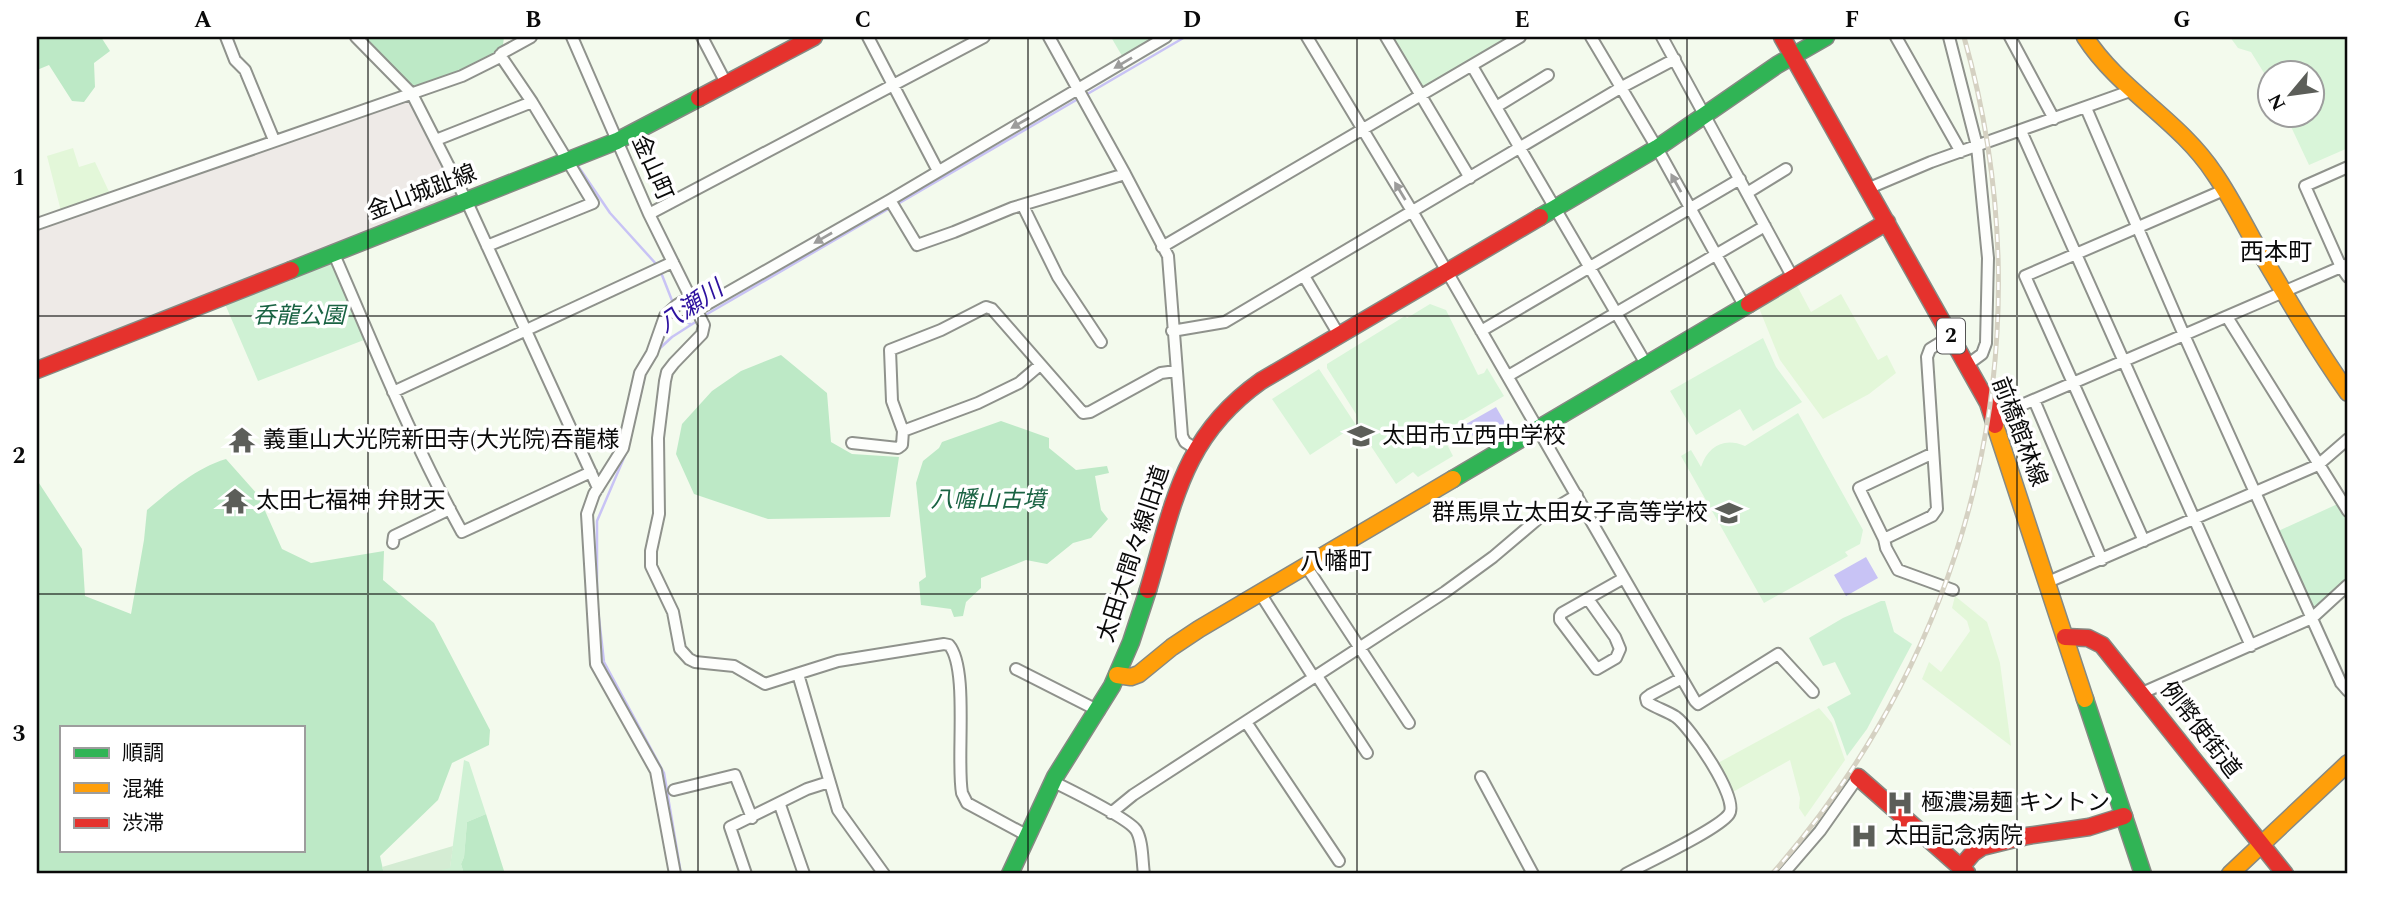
<svg xmlns="http://www.w3.org/2000/svg" width="2385" height="911" viewBox="0 0 2385 911" font-family="Spectral,'Noto Sans JP',serif">
  <rect width="100%" height="100%" fill="#f3faed"/>
  <!-- industrial -->
  <path fill="#eeeae7" d="M412,94L466,200L37,370V224Z"/>
  <!-- farmland -->
  <path fill="#e3f7d9" d="M73,148L79,167L95,162L112,198L62,215L47,156Z
    M1795,282L1811,312L1841,294L1878,360L1887,355L1896,373L1869,394L1823,419L1780,360L1757,303Z
    M1955,596L1987,622L2000,663L2011,746L1922,679L1929,662L1941,672L1970,631L1967,621L1952,608Z
    M1819,708L1832,723L1845,760L1805,817L1799,808L1800,798L1790,760L1731,793L1716,764Z"/>
  <!-- green -->
  <path fill="#cff1d4" d="M1111,37H1158L1125,61Z
    M333,252L369,338L258,381L222,297Z
    M2342,502L2348,510V585L2312,618L2274,533Z
    M1881,601H1885L1894,632L1912,644L1867,729L1847,756L1834,719L1827,707L1851,694L1835,662L1823,666L1809,638L1843,618Z
    M464,760L469,762L486,814L467,822L464,857L461,864L464,874H427L450,867Z"/>
  <!-- forest -->
  <path fill="#bde9c6" fill-rule="evenodd" d="M37,37H101L110,51L94,63L95,87L84,102L72,101L49,65L37,70Z
    M356,37H504L502,53L412,94Z
    M781,355L827,393L831,442L852,454L899,457L890,517L768,519L694,494L676,454L682,424L712,391L741,371Z
    M1001,421L1049,438V448L1076,470L1107,466L1109,473L1095,476L1101,510L1108,519L1091,538L1073,543L1047,564L1026,560L981,578V588L966,602L963,616L954,617L951,609L921,605L919,582L926,577L916,483L923,461L939,448L942,442Z
    M226,459L258,495L282,549L311,563L384,551L383,580L434,623L490,730L489,745L452,763L438,800L380,856L384,874H37V480L82,549L85,596L131,614L144,540L147,510C171,490 196,468 226,459ZM61,727H303V850H61Z
    M486,814L505,874H464L461,864L464,857L467,822Z"/>
  <!-- cemetery -->
  <path fill="#d4ecd3" d="M453,846L450,868L427,874H384L382,867Z"/>
  <!-- pitch -->
  <path fill="#d9f5d9" d="M1386,37H1521L1421,95Z
    M2230,37H2348V148L2309,165L2286,116H2312V74H2270L2269,81L2251,52L2238,48Z
    M1430,304L1446,310L1478,375L1484,373L1487,368L1504,396L1441,433L1453,456L1418,477L1413,472L1396,484L1359,428L1356,414L1327,368V364L1405,316L1407,318Z
    M1763,338L1776,367L1802,402L1753,431L1740,409L1696,435L1670,391Z
    M1319,369L1356,425L1310,455L1272,399Z
    M1798,413L1863,530L1860,544L1845,552L1848,556L1764,603L1681,456L1691,450L1701,467C1708,446 1724,437 1745,446Z"/>
  <!-- water -->
  <path fill="#c8c3f5" d="M1496,407L1507,426L1477,444L1466,424Z
    M1866,557L1878,578L1846,596L1834,575Z"/>
  <g fill="none" stroke-linecap="round" stroke-linejoin="round">
    <!-- stream -->
    <path stroke="#c8c3f5" stroke-width="2.5" d="M1084,96L1185,37
      M576,163L610,213L657,265
      M896,205L1078,99
      M660,270L673,303
      M676,309L678,314L690,324
      M702,317L890,208
      M658,350L672,337L697,321
      M630,440L646,371
      M597,591V521L626,453
      M597,601L604,662L664,773L681,874"/>
    <!-- street casing -->
    <g stroke="#8f928c" stroke-width="14">
      <path id="street" d="M226,37L235,60L245,70L274,140
        M356,37L412,94L467,202L598,488
        M572,37L649,214L704,325L702,334L674,363L667,372L665,381L658,438L659,514L651,551V566L673,612L680,649L689,659L695,662L734,666L765,684L838,661L944,644L949,645C969,668 956,760 962,793L967,803L1028,836
        M702,37L726,83
        M868,37L938,171
        M1049,37L1125,174L1168,256L1182,436L1185,442L1196,449
        M1307,37L1412,211L1695,701L1698,704L1778,654L1813,692
        M1386,37L1470,178
        M1591,37L1657,148L1745,307
        M1662,37L1793,278
        M1896,37L1961,152
        M1949,37L1977,146L1988,258L1986,343L1982,354L1967,365
        M2010,37L2054,119
        M500,55L532,102
        M1472,66L1646,364
        M1496,107L1548,75
        M2086,108L2184,335L2341,683L2348,691
        M2021,131L2251,646
        M436,140L532,102L593,203L487,246
        M2348,167L2305,186L2341,267L2348,277
        M1867,189L1931,162L2133,90
        M1747,193L1786,169
        M890,200L917,245L954,232L1012,208L1125,174
        M1023,206L1058,277L1101,342
        M649,214L984,37
        M37,224L462,76L498,58L502,53L531,37
        M1162,247L1520,37
        M333,252C375,348 411,440 462,532L591,472
        M1304,276L1339,335
        M697,310L890,200L1166,37
        M2227,317L2348,511
        M1172,331L1225,322L1622,87L1675,59
        M1481,331L1740,179
        M1951,336L1930,349L1927,357L1937,509L1932,516L1884,539L1886,548L1898,570L1953,590
        M1508,376L1765,226
        M393,392L673,262
        M2034,400L2102,560
        M1994,417L2348,264
        M903,431L978,403L1019,383L1040,365
        M852,443L898,448L902,445L903,431L892,401L890,350L941,330L986,307L992,309L1083,413L1090,412L1161,373L1176,371
        M1884,539L1859,488L1927,456L1933,455
        M2144,541L2025,276L2224,190
        M393,543L394,536L450,509
        M1306,566L1409,723
        M2048,582L2318,465L2348,439
        M1260,593L1314,678
        M1588,599L1615,637L1620,649L1616,658L1597,669L1560,620V616L1562,613L1624,578
        M1016,669L1099,711
        M798,674L838,810L884,874
        M1317,676L1367,753
        M2142,693L2312,618L2348,585
        M1246,722L1339,861
        M1481,777L1533,874
        M1054,782C1070,790 1128,818 1136,830C1143,841 1142,861 1144,874
        M674,790L735,775L752,818
        M780,805L804,874
        M1111,813L1133,795L1445,592L1493,557L1539,518L1577,495
        M675,874L656,771L596,664L587,514L594,494L623,448L640,373L652,353L665,316L677,305L690,297
        M746,874L730,827L807,789L829,782
        M1626,874C1646,863 1719,829 1729,814C1740,799 1690,727 1676,717C1667,711 1656,708 1647,702L1646,698L1650,695L1682,678
        M1783,874L1820,831L1858,777"/>
    </g>
    <!-- fast casing -->
    <g stroke="#868983" stroke-width="19">
      <path id="fast" d="M1540,217L1657,148L1777,65L1826,37
        M291,270L617,141L699,98
        M1453,479L1749,304
        M2085,699L2143,874
        M1010,874L1055,777L1112,686L1131,642L1148,590"/>
    </g>
    <!-- slow casing -->
    <g stroke="#868983" stroke-width="19">
      <path id="slow" d="M2085,37C2119,90 2179,120 2214,173C2228,193 2240,216 2252,238C2283,291 2313,343 2348,393
        M1995,425L2085,699
        M1117,675L1131,677L1139,674L1172,647L1199,629L1453,479
        M2230,874L2348,763"/>
    </g>
    <!-- jam casing -->
    <g stroke="#868983" stroke-width="19">
      <path id="jam" d="M1782,37L1988,403L1995,425
        M699,98L814,37
        M1749,304L1887,222
        M37,370L291,270
        M1148,590C1174,503 1182,437 1261,381L1540,217
        M2065,637L2088,638L2102,645L2285,874
        M1858,777L1967,873
        M1961,867L1973,853L1982,847L2027,836L2089,827L2124,816"/>
    </g>
    <!-- street -->
    <use href="#street" stroke="#fdfefc" stroke-width="10"/>
    <!-- fast -->
    <use href="#fast" stroke="#30b455" stroke-width="16"/>
    <!-- slow -->
    <use href="#slow" stroke="#ff9f0a" stroke-width="16"/>
    <!-- jam -->
    <use href="#jam" stroke="#e5322d" stroke-width="16"/>
    <!-- rail casing -->
    <g stroke="#d5d1c2" stroke-width="5">
      <path id="rail" d="M1772,874C1976,642 2048,335 1964,37"/>
    </g>
    <!-- rail -->
    <use href="#rail" stroke="#fff" stroke-width="2.5" stroke-dasharray="8" stroke-linecap="butt"/>
  </g>
  <!-- one-way arrows -->
  <defs><path id="oneway-solid" d="M-6-.8H1V-3.2L6.5 0L1 3.2V.8H-6Z" transform="scale(1.75)"/></defs>
  <g fill="#9c9c9b">
    <use href="#oneway-solid" transform="translate(1123 63) rotate(149)"/>
    <use href="#oneway-solid" transform="translate(1020 123) rotate(150)"/>
    <use href="#oneway-solid" transform="translate(1676 183) rotate(-119)"/>
    <use href="#oneway-solid" transform="translate(1400 191) rotate(-121)"/>
    <use href="#oneway-solid" transform="translate(823 238) rotate(150)"/>
  </g>
  <!-- grid -->
  <path fill="none" stroke="#0a0a0a" stroke-width="2" stroke-opacity="0.55" d="M368,37V874M698,37V874M1028,37V874M1357,37V874M1687,37V874M2017,37V874M37,316H2348M37,594H2348"/>
  <!-- icons -->
  <defs>
    <g id="school-bare" transform="scale(2.1)"><path d="M0-5L7-2L0 1L-7-2ZM-4 1L0 2.5L4 1V4Q0 6-4 4Z" fill="#5c5e59" stroke="#fff" stroke-width="2.5" paint-order="stroke"/></g>
    <g id="temple-bare" transform="scale(2.1)"><path d="M0-6L5-2H3V0L6.5 2.5H4V6H1.5V3h-3V6H-4V2.5H-6.5L-3 0V-2H-5Z" fill="#5c5e59" stroke="#fff" stroke-width="2.5" paint-order="stroke"/></g>
    <g id="hospital-bare" transform="scale(2.1)"><path d="M-5-5h3v3.5h4V-5h3V5h-3V1.5h-4V5h-3Z" fill="#5c5e59" stroke="#fff" stroke-width="2.5" paint-order="stroke"/></g>
  </defs>
  <g fill-rule="evenodd">
    <use href="#school-bare" x="1361" y="436"/>
    <use href="#temple-bare" x="242" y="440"/>
    <use href="#temple-bare" x="235" y="501"/>
    <use href="#school-bare" x="1729" y="513"/>
    <use href="#hospital-bare" x="1900" y="803"/>
    <use href="#hospital-bare" x="1864" y="836"/>
  </g>
  <g text-anchor="middle" dominant-baseline="central" stroke-width="7" stroke-linejoin="round" paint-order="stroke">
    <!-- shield labels -->
    <rect fill="#fff" stroke="#545454" stroke-width="2" x="1937" y="318.5" width="28" height="35" rx="5"/>
    <g font-size="21" font-weight="bold" fill="#0a0a0a">
      <text x="1951" y="336">2</text>
    </g>
    <!-- street labels -->
    <g font-size="23" fill="#0a0a0a" stroke="#fff">
      <text transform="translate(652 168) rotate(66)">金山町</text>
      <text transform="translate(422 193) rotate(-21)">金山城趾線</text>
      <text transform="translate(2019 432) rotate(69)">前橋館林線</text>
      <text transform="translate(1134 554) rotate(-72)">太田大間々線旧道</text>
      <text transform="translate(2200 730) rotate(52)">例幣使街道</text>
    </g>
    <!-- park labels -->
    <g font-size="23" font-style="italic" fill="#1a6343" stroke="#fff">
      <text x="299" y="316">呑龍公園</text>
      <text x="988" y="500">八幡山古墳</text>
    </g>
    <!-- poi labels -->
    <g font-size="23" fill="#0a0a0a" stroke="#fff" text-anchor="start">
      <text x="1382" y="436">太田市立西中学校</text>
      <text x="263" y="440">義重山大光院新田寺(大光院)吞龍様</text>
      <text x="256" y="501">太田七福神 弁財天</text>
      <text x="1708" y="513" text-anchor="end">群馬県立太田女子高等学校</text>
      <text x="1921" y="803">極濃湯麺 キントン</text>
      <text x="1885" y="836">太田記念病院</text>
    </g>
    <!-- neighbourhood labels -->
    <g font-size="24" fill="#0a0a0a" stroke="#fff">
      <text x="2276" y="253">西本町</text>
      <text x="1336" y="562">八幡町</text>
    </g>
    <!-- water labels -->
    <g font-size="24" font-style="italic" fill="#2d119f" stroke="#fff">
      <text transform="translate(691 307) rotate(-34)">八瀬川</text>
    </g>
  </g>
  <!-- border -->
  <rect width="2385" height="911" fill="none" stroke="#ffffff" stroke-width="77"/>
  <!-- legend -->
  <rect x="60" y="726" width="245" height="126" fill="#ffffff" stroke="#9d9d9d" stroke-width="2"/>
  <rect x="74" y="748" width="35" height="10" fill="#30b455" stroke="#9d9d9d" stroke-width="2"/>
  <text x="122" y="760" font-size="21" fill="#0a0a0a">順調</text>
  <rect x="74" y="783" width="35" height="10" fill="#ff9f0a" stroke="#9d9d9d" stroke-width="2"/>
  <text x="122" y="796" font-size="21" fill="#0a0a0a">混雑</text>
  <rect x="74" y="818" width="35" height="10" fill="#e5322d" stroke="#9d9d9d" stroke-width="2"/>
  <text x="122" y="830" font-size="21" fill="#0a0a0a">渋滞</text>
  <!-- north arrow -->
  <g transform="translate(2291 94) rotate(241)"><circle r="33" fill="#ffffff" stroke="#9d9d9d" stroke-width="2"/>
  <path d="M0-5L12 26L0 18L-12 26Z" fill="#5c5e59"/>
  <text y="-10" font-size="19" font-weight="bold" text-anchor="middle" fill="#0a0a0a">N</text>
  </g>
  <rect x="38" y="38" width="2308" height="834" fill="none" stroke="#0a0a0a" stroke-width="2.5"/>
  <g font-size="23" text-anchor="middle" font-weight="bold" fill="#0a0a0a">
    <text x="203" y="27">A</text>
    <text x="533" y="27">B</text>
    <text x="863" y="27">C</text>
    <text x="1192" y="27">D</text>
    <text x="1522" y="27">E</text>
    <text x="1852" y="27">F</text>
    <text x="2182" y="27">G</text>
    <text x="19" y="185">1</text>
    <text x="19" y="463">2</text>
    <text x="19" y="741">3</text>
  </g>
</svg>
